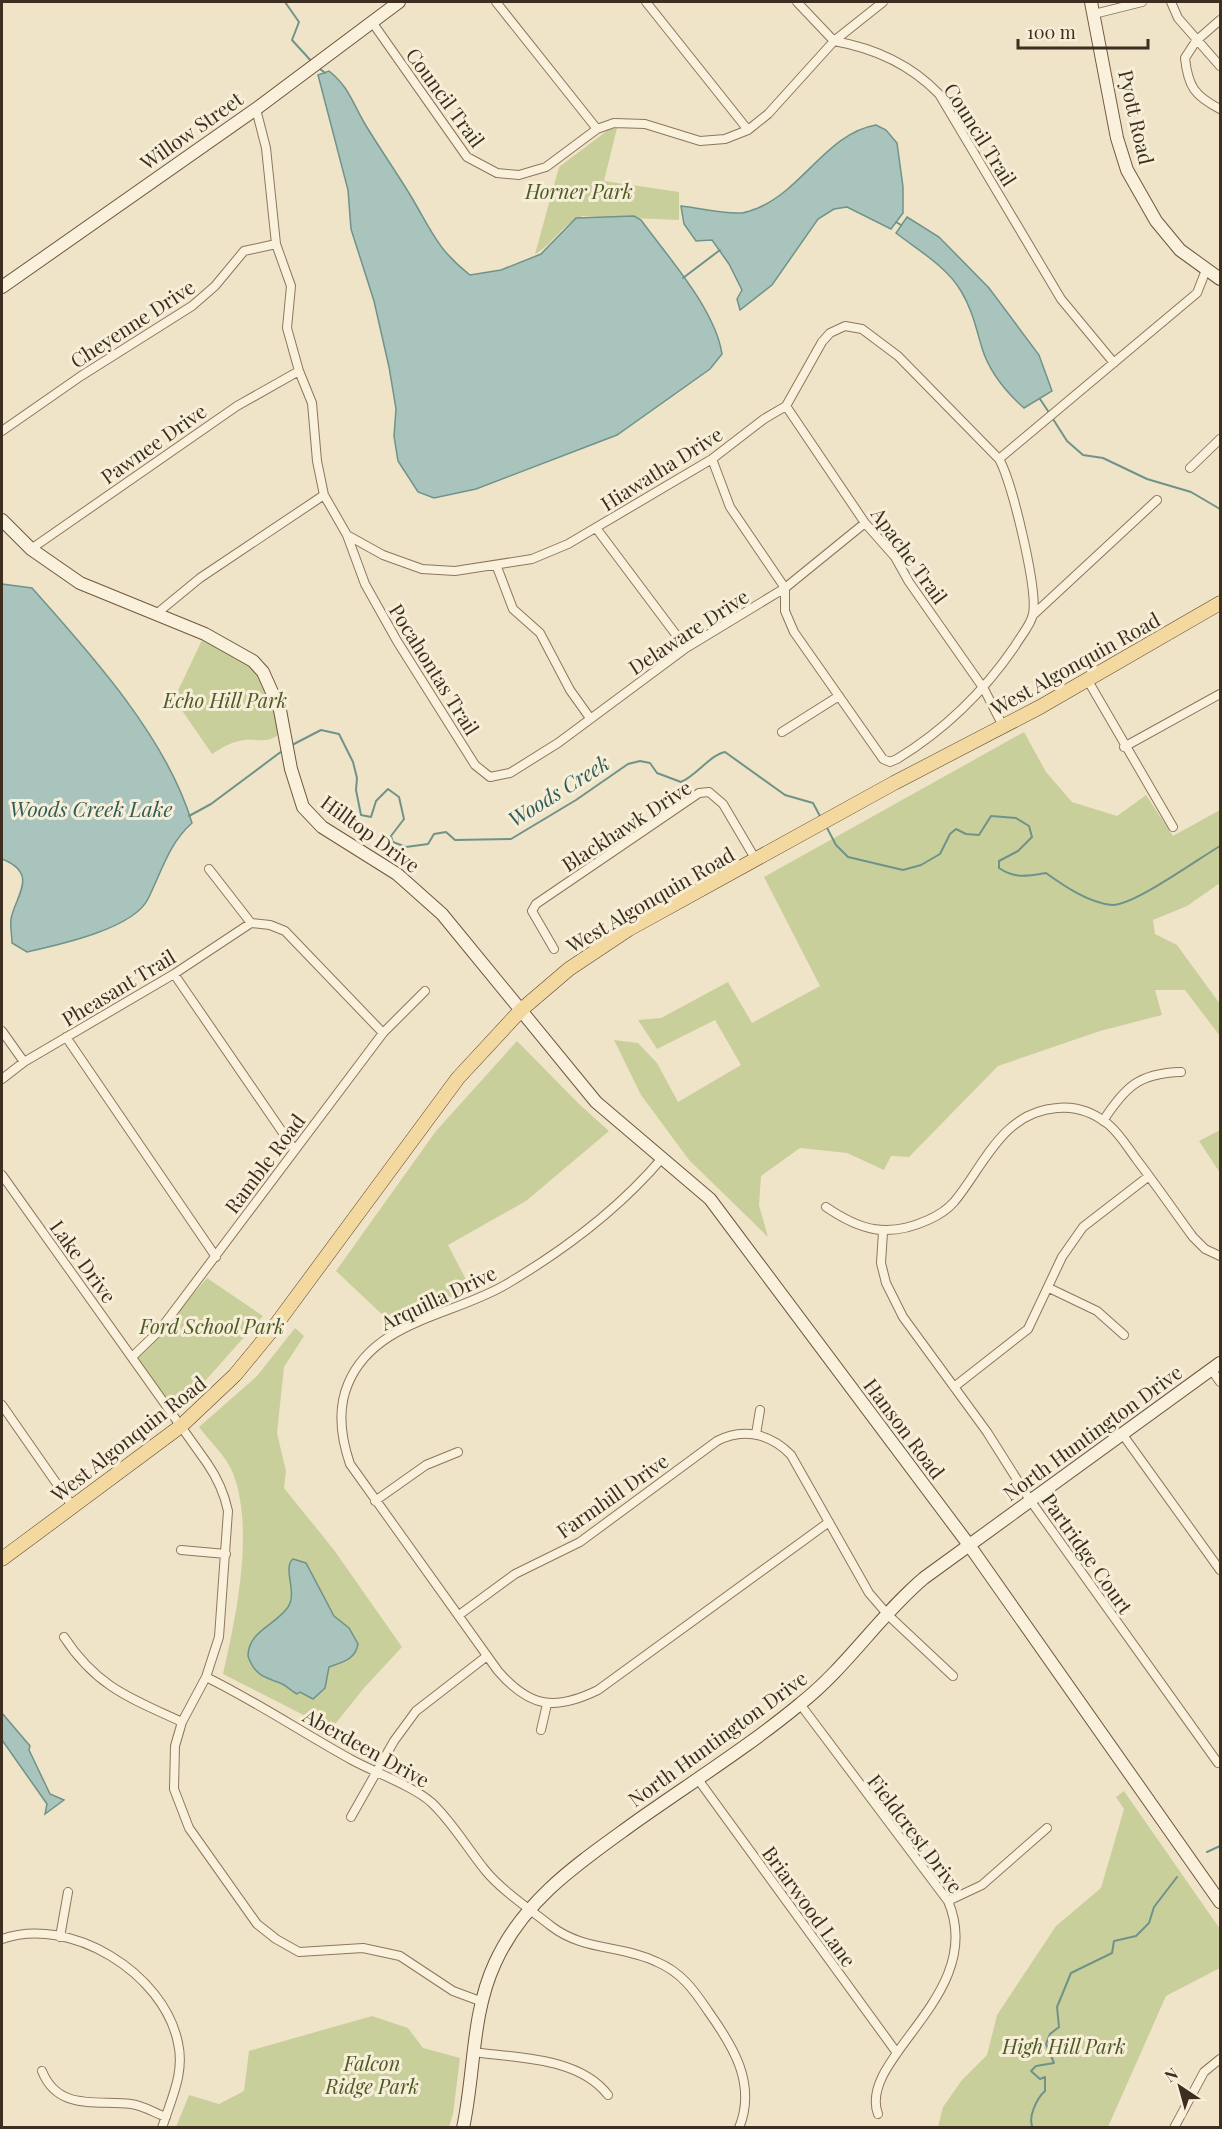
<svg xmlns="http://www.w3.org/2000/svg" width="1222" height="2129" viewBox="0 0 1222 2129" font-family="'Playfair Display',serif">
  <rect width="100%" height="100%" fill="#f0e4c8"/>
  <!-- green -->
  <path fill="#c9cf9b" d="M617,128L604,181L679,192V220L583,216C563,222 553,245 535,254L559,167L608,130Z
    M203,638C219,648 242,656 256,669C271,684 276,715 278,735C268,743 257,739 244,740C231,742 223,747 212,754L174,699Z
    M1024,732L1046,772L1072,802L1117,816L1146,795L1173,836L1220,810V883L1187,906L1153,920L1155,934L1177,945L1220,1004V1036L1185,990H1155L1162,1015L1100,1031L998,1066L909,1157L891,1156L884,1170L847,1153L800,1148L761,1176L759,1205L768,1237L689,1160L641,1095L614,1040L638,1043L657,1063L678,1102L741,1065L715,1020L657,1049L638,1020L661,1018L728,982L752,1023L820,986L764,877Z
    M517,1041L579,1104L609,1131L526,1201L448,1245L471,1289L389,1321L336,1271L436,1131Z
    M1220,1130V1173L1199,1141Z
    M207,1278L263,1316L182,1407L172,1406L138,1358Z
    M295,1328L304,1336L284,1367L277,1433L286,1471L284,1488L334,1550L402,1647L364,1688L331,1729L223,1674C236,1617 254,1532 234,1476C229,1459 210,1442 199,1427L257,1376Z
    M1124,1791L1220,1929V1968L1166,1996L1108,2127H938L943,2107L962,2080L987,2055L997,2015L1056,1926L1101,1888L1124,1809L1116,1797Z
    M372,2016L408,2028L423,2048L460,2058L453,2114L449,2127H176L189,2095L219,2104L244,2091L249,2051Z"/>
  <!-- water -->
  <path fill="#a9c4bc" stroke="#6f938a" stroke-width="1.5" d="M329,71C349,87 352,102 365,124C380,149 397,173 412,198C432,232 438,250 470,275L501,270L541,254L576,218L634,216L641,220C668,257 715,309 722,354L710,369L617,435L476,489L434,498L418,492L398,461L394,436L396,409L389,367L374,301L351,229L348,190L318,75Z
    M876,125L886,130L897,143L903,187V213L891,229L847,207L834,209L818,219L772,285L740,310L737,299L742,290L729,264L712,240L696,241L684,224L681,206C700,208 721,214 741,213C746,213 752,210 758,208C803,189 828,133 876,125Z
    M907,217L939,237L989,288L1039,355L1052,391L1024,408C1006,392 989,371 982,348C976,328 972,309 961,291C947,267 918,250 896,233Z
    M2,584L32,588C90,653 167,738 192,823C169,843 161,873 148,899C133,929 58,945 27,952L12,943C12,936 10,926 11,919C15,896 40,874 2,859Z
    M293,1559L306,1563L334,1616L349,1628L358,1644C355,1660 343,1662 329,1667L325,1688L313,1699L300,1692L297,1694C291,1691 286,1685 280,1683C263,1677 254,1674 248,1656C248,1631 276,1625 288,1607C298,1592 282,1568 293,1559Z
    M2,1713L30,1746L29,1750L50,1794L64,1800L45,1814L47,1804L2,1740Z"/>
  <g fill="none" stroke-linecap="round" stroke-linejoin="round">
    <!-- stream -->
    <path stroke="#6f938a" stroke-width="2" d="M285,2L299,22L292,40L313,63
      M319,68L325,73
      M896,222L901,225
      M683,278L720,250
      M1040,399L1050,414
      M1053,419L1067,441L1083,455L1103,458L1147,479L1191,492L1220,509
      M292,745L321,730L339,734L353,762L357,778L356,790L361,815L371,817L376,801L388,789L399,797L404,819L391,836L393,842L406,847L428,844L434,834L446,832L455,840L511,839L576,800L628,764L640,761L650,763L657,773L681,782C697,775 710,755 725,752L785,795L813,803L821,818
      M189,816L211,804L282,751
      M826,826L836,845L848,857L903,870L921,865L940,854L950,834L956,829L966,834L979,835L991,816L1016,818L1029,826L1032,837L1018,851L999,861V868C1015,879 1028,876 1046,873C1064,886 1089,903 1112,905C1133,906 1198,859 1220,846
      M1207,1852L1220,1846
      M1033,2128C1027,2118 1037,2098 1045,2091V2077L1040,2079L1031,2071L1036,2066L1054,2063L1046,2044L1050,2034L1059,2027L1057,2007L1071,1973L1112,1953L1114,1941L1136,1936L1149,1923L1154,1907L1177,1877"/>
    <!-- street casing -->
    <g stroke="#8d765c" stroke-width="10">
      <path id="street" d="M496,2L597,129
        M646,2L748,130
        M797,2L834,41
        M1171,2L1178,18L1220,66
        M1094,14L1142,2
        M1220,20L1196,41L1185,58C1188,87 1195,96 1220,109
        M372,22L467,157L497,173L519,175L546,167L597,129L614,123L645,124L700,141L725,139L748,130L768,114L834,41L883,2
        M834,41C874,48 911,65 939,94L1061,299L1114,363
        M256,109L266,148L276,244L291,286L287,328L299,371L312,403L317,461L324,495L347,535L383,555L422,569L455,571L532,559L568,544L712,459L764,419L786,406L822,342L830,333L845,326L862,329L898,356L999,459C1012,481 1038,590 1033,614C1031,625 1020,637 1015,646C983,693 946,729 897,759L890,762L883,759L794,632L785,611V588L730,507L712,459
        M786,406L865,523L895,557L909,582L984,689L1003,726
        M2,431L81,376L192,306L215,286L244,251L276,244
        M999,459L1197,293L1206,270
        M1190,468L1220,439
        M596,528L686,648
        M347,535L365,584L397,641L475,765L490,777L510,773L558,743L686,648L785,588L865,523
        M31,549L237,406L299,371
        M497,567L513,609L540,633L570,690L590,718
        M155,615L200,578L324,495
        M1033,615L1157,500
        M1087,679L1173,827
        M782,732L839,696
        M1124,747L1220,694
        M209,869L251,923L270,925L285,931L383,1033
        M554,949L532,911L536,904L699,793L709,792L723,804L756,860
        M174,974L294,1149
        M2,1031L24,1062
        M66,1037L216,1257
        M2,1079L24,1062L174,974L251,923
        M1103,1121C1125,1087 1139,1073 1181,1072
        M663,1157C620,1208 563,1251 505,1285C452,1316 374,1321 348,1384C337,1410 341,1438 350,1464L498,1671C530,1708 555,1711 598,1690L829,1522
        M2,1175L207,1463C218,1479 224,1492 228,1511L219,1637L206,1677L182,1722L175,1746L174,1789L189,1828L257,1924L276,1939L299,1952L363,1948L400,1956L453,1991L480,2001
        M826,1207C861,1231 888,1238 928,1220C937,1216 947,1210 954,1202C984,1166 1002,1112 1057,1108C1076,1106 1094,1113 1108,1124C1120,1134 1128,1148 1137,1160C1156,1185 1174,1211 1193,1237L1205,1249L1220,1256
        M883,1232L881,1263L886,1283L903,1317L987,1432L1030,1500L1218,1763L1220,1761
        M1049,1288L1097,1311L1124,1335
        M132,1357L159,1331L383,1033L425,991
        M1211,1369L1220,1382
        M954,1387L1028,1329L1062,1257L1083,1227L1149,1176
        M2,1405L73,1507
        M756,1434L760,1410
        M1123,1435L1220,1570
        M375,1501L426,1465L458,1452
        M181,1550L226,1554
        M459,1615L515,1574L580,1542L717,1441C743,1427 771,1434 791,1455L869,1593L888,1615L953,1676
        M64,1637C97,1687 130,1698 182,1722
        M206,1677C257,1702 303,1733 352,1760C374,1772 415,1787 432,1803C453,1823 467,1848 485,1870C501,1890 531,1910 551,1926C583,1951 622,1945 657,1962C681,1972 694,1990 708,2011C733,2046 757,2084 739,2128
        M800,1704L948,1901C988,1994 857,2058 878,2114
        M541,1730L547,1704
        M697,1778L897,2053
        M351,1817L394,1741L416,1711L487,1656
        M948,1901L982,1885L1047,1828
        M60,1937L68,1892
        M2,1939C70,1915 164,1973 178,2043C185,2073 171,2099 162,2128
        M473,2052C517,2058 579,2057 608,2095
        M42,2071C58,2111 96,2100 131,2104C142,2105 155,2113 166,2117
        M1174,2128L1204,2072L1220,2059"/>
    </g>
    <!-- secondary casing -->
    <g stroke="#6f573f" stroke-width="14">
      <path id="secondary" d="M1091,2L1117,138L1127,170L1156,221L1180,250L1220,279
        M2,287L256,109L399,2
        M2,520L31,549L80,583L205,634L253,661L263,672L280,710L291,769L303,807L322,827L397,874L442,914L596,1102L710,1199L969,1545L1220,1902
        M463,2128C475,2073 471,2015 495,1963C524,1899 579,1863 634,1823C689,1784 748,1747 800,1704C847,1667 879,1616 924,1578L1220,1363"/>
    </g>
    <!-- primary casing -->
    <g stroke="#5b4430" stroke-width="15">
      <path id="primary" d="M2,1559L181,1426L235,1375L272,1330L458,1078L521,1010L569,969L629,929L894,783L1040,707L1220,603"/>
    </g>
    <!-- street -->
    <use href="#street" stroke="#faf1dc" stroke-width="8"/>
    <!-- secondary -->
    <use href="#secondary" stroke="#faf1dc" stroke-width="12"/>
    <!-- primary -->
    <use href="#primary" stroke="#f3d9a0" stroke-width="14"/>
  </g>
  <g text-anchor="middle" dominant-baseline="central" stroke-width="6" stroke-linejoin="round" paint-order="stroke">
    <!-- street labels -->
    <g font-size="20" fill="#3d2e20" stroke="#f7eed8">
      <text transform="translate(446 97) rotate(54)">Council Trail</text>
      <text transform="translate(1137 117) rotate(77)">Pyott Road</text>
      <text transform="translate(191 130) rotate(-35)">Willow Street</text>
      <text transform="translate(981 134) rotate(58)">Council Trail</text>
      <text transform="translate(132 323) rotate(-33)">Cheyenne Drive</text>
      <text transform="translate(153 443) rotate(-35)">Pawnee Drive</text>
      <text transform="translate(661 468) rotate(-32)">Hiawatha Drive</text>
      <text transform="translate(910 555) rotate(54)">Apache Trail</text>
      <text transform="translate(688 631) rotate(-33)">Delaware Drive</text>
      <text transform="translate(1075 663) rotate(-29)">West Algonquin Road</text>
      <text transform="translate(435 669) rotate(58)">Pocahontas Trail</text>
      <text transform="translate(626 825) rotate(-33)">Blackhawk Drive</text>
      <text transform="translate(371 833) rotate(36)">Hilltop Drive</text>
      <text transform="translate(650 899) rotate(-30)">West Algonquin Road</text>
      <text transform="translate(118 987) rotate(-31)">Pheasant Trail</text>
      <text transform="translate(264 1163) rotate(-53)">Ramble Road</text>
      <text transform="translate(84 1261) rotate(54)">Lake Drive</text>
      <text transform="translate(438 1297) rotate(-25)">Arquilla Drive</text>
      <text transform="translate(905 1428) rotate(53)">Hanson Road</text>
      <text transform="translate(1092 1432) rotate(-36)">North Huntington Drive</text>
      <text transform="translate(128 1438) rotate(-38)">West Algonquin Road</text>
      <text transform="translate(612 1495) rotate(-35)">Farmhill Drive</text>
      <text transform="translate(1088 1553) rotate(55)">Partridge Court</text>
      <text transform="translate(717 1738) rotate(-36)">North Huntington Drive</text>
      <text transform="translate(367 1747) rotate(29)">Aberdeen Drive</text>
      <text transform="translate(916 1833) rotate(53)">Fieldcrest Drive</text>
      <text transform="translate(810 1906) rotate(54)">Briarwood Lane</text>
    </g>
    <!-- park labels -->
    <g font-size="20" font-style="italic" fill="#4d5a26" stroke="#f7eed8">
      <text x="579" y="190">Horner Park</text>
      <text x="225" y="699">Echo Hill Park</text>
      <text x="212" y="1325">Ford School Park</text>
      <text x="1064" y="2045">High Hill Park</text>
      <text x="372" y="2062">Falcon<tspan x="372" dy="23">Ridge Park</tspan></text>
    </g>
    <!-- water labels -->
    <g font-size="21" font-style="italic" fill="#2f5d5a" stroke="#f7eed8">
      <text transform="translate(558 790) rotate(-32)">Woods Creek</text>
      <text x="91" y="808">Woods Creek Lake</text>
    </g>
  </g>
  <!-- border -->
  <rect width="1222" height="2129" fill="none" stroke="#3d2e20" stroke-width="6"/>
  <!-- north arrow -->
  <g transform="translate(1180 2087) rotate(324)" stroke="#f7eed8" stroke-width="4.5" paint-order="stroke">
  <path d="M0-4.5L10 22L0 15L-10 22Z" fill="#3d2e20"/>
  <text y="-9" font-size="16" font-weight="bold" text-anchor="middle" fill="#3d2e20">N</text>
  </g>
  <!-- scale -->
  <path d="M1018 39v9h130v-9" fill="none" stroke="#3d2e20" stroke-width="3"/>
  <text x="1027" y="39" font-size="18" fill="#3d2e20" stroke="#f7eed8" stroke-width="4.5" paint-order="stroke">100 m</text>
</svg>
